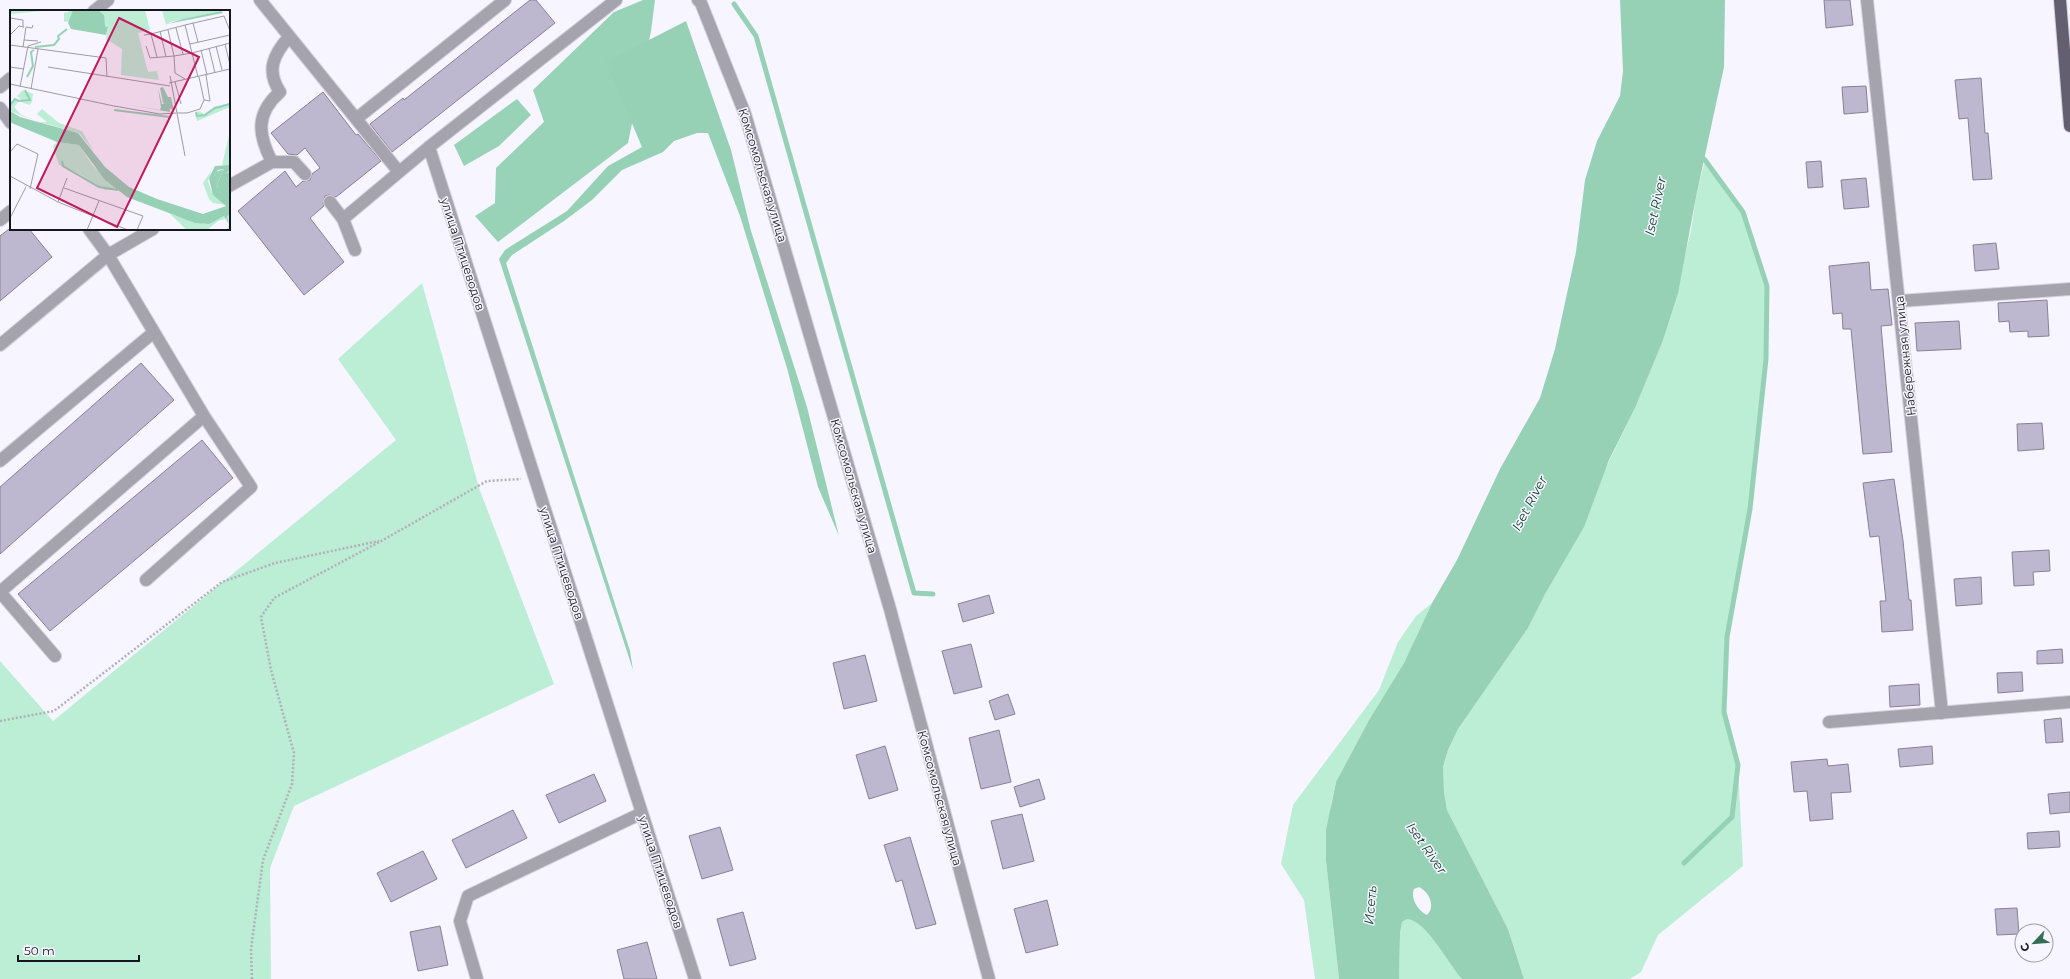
<svg xmlns="http://www.w3.org/2000/svg" width="2070" height="979" viewBox="0 0 2070 979" font-family="Montserrat,sans-serif">
  <rect width="100%" height="100%" fill="#f7f5ff"/>
  <!-- green -->
  <path fill="#bcedd5" d="M1705,160L1743,212L1767,286L1766,359L1750,509L1727,637L1724,712L1738,765L1743,866L1658,935L1641,972L1630,979H1524L1508,929L1447,810L1444,792L1443,767L1448,750L1458,729L1528,628L1635,408L1662,343L1691,231L1696,197Z
    M422,283L479,488L554,684L294,806L270,868L271,979H0V661L53,721L396,440L338,359Z
    M1432,603L1404,663L1369,720L1336,782L1331,804L1326,861L1339,979H1315L1304,900L1281,864L1293,805L1379,690L1398,642L1416,616Z
    M1407,919C1427,921 1448,964 1462,979H1399L1400,934L1402,922Z"/>
  <!-- forest -->
  <path fill="#98d2b7" d="M643,0H655L651,31L628,143L498,242L475,216L495,203L496,168L544,122L533,90L614,12Z
    M517,99L531,115L499,146L464,166L454,145Z"/>
  <!-- water -->
  <path fill="#96d1b5" fill-rule="evenodd" d="M1620,0H1725L1724,67L1696,197L1678,293L1662,343L1635,408L1609,460L1584,527L1545,594L1528,628L1458,729L1448,750L1443,767L1444,792L1447,810L1508,929L1524,979H1462C1448,964 1427,921 1407,919L1402,922L1400,934L1399,979H1339L1326,861V830L1336,782L1369,720L1404,663L1432,603L1457,560L1500,469L1540,398L1555,349L1576,252L1585,180L1597,141L1620,96L1623,71ZM1419,887C1429,892 1436,906 1427,915C1418,911 1410,898 1414,889Z
    M686,21L731,150L751,231L807,407L839,536L818,487L787,368L740,216L708,133H697L674,141L663,152L622,170L592,200L564,221L512,255L506,263L630,651L633,670L499,259L505,250L567,211L608,166L642,147L606,62Z"/>
  <g fill="none" stroke-linecap="round" stroke-linejoin="round">
    <!-- stream -->
    <path stroke="#96d1b5" stroke-width="5" d="M734,4L756,36L914,593L933,594
      M1684,863L1732,817L1738,765L1724,712L1727,637L1750,509L1766,359L1767,286L1743,212L1705,160L1700,156"/>
  </g>
  <!-- building -->
  <path fill="#bdb8cf" stroke="#868197" d="M530,0H536L555,23L392,152L370,124L403,98L404,100Z
    M1824,0H1850L1853,25L1826,28Z
    M1981,78L1985,133H1988L1992,179L1973,180L1968,118L1959,119L1955,80Z
    M1866,86L1868,112L1844,114L1842,87Z
    M323,92L356,135L358,134L381,161L336,197L329,195L325,196L323,203L324,206L310,218L344,262L304,295L238,211L285,171L296,187L303,181L310,180L312,174L320,168L305,148L297,155L288,154L271,133Z
    M1821,161L1823,187L1808,188L1806,162Z
    M1866,178L1869,207L1844,209L1841,180Z
    M9,229H29L52,257L0,301V236Z
    M1996,243L1999,269L1975,271L1973,245Z
    M1869,262L1871,290L1888,289L1892,325L1881,326L1892,452L1863,454L1851,329H1843L1842,313L1833,314L1829,266Z
    M2047,300L2049,336L2028,337V331L2010,332L2009,321L1999,322L1998,303Z
    M1959,321L1961,349L1917,351L1915,323Z
    M141,363L174,400L0,554V487Z
    M2042,423L2044,449L2018,451L2017,424Z
    M202,440L233,478L50,631L18,594Z
    M1894,479L1903,541L1909,600H1911L1913,630L1882,632L1880,601H1886L1879,536L1870,537L1863,483Z
    M2049,550L2050,571L2033,572L2034,585L2014,586L2012,552Z
    M1981,577L1982,604L1956,606L1954,579Z
    M989,595L994,613L963,622L958,604Z
    M971,644L982,687L954,694L942,651Z
    M2062,649L2063,663L2037,664V651Z
    M865,655L877,701L844,709L833,663Z
    M2022,672L2023,691L1998,693L1997,673Z
    M1919,684L1920,705L1890,707L1889,686Z
    M1008,694L1015,714L995,720L989,701Z
    M2061,718L2063,742L2046,743L2044,720Z
    M999,730L1011,782L981,789L969,738Z
    M885,746L898,790L869,799L856,755Z
    M1932,746L1933,764L1900,767L1898,749Z
    M1827,759L1828,766L1848,764L1851,792L1831,793L1833,819L1810,821L1807,791L1794,792L1791,762Z
    M594,774L606,801L559,823L546,795Z
    M1039,779L1045,799L1020,807L1014,787Z
    M2070,792V812L2050,814L2048,794Z
    M513,810L527,838L466,868L452,840Z
    M1022,814L1034,861L1003,869L991,821Z
    M720,827L733,870L702,879L689,836Z
    M2059,831L2060,847L2028,849L2027,833Z
    M910,837L936,924L916,929L902,880L896,882L884,845Z
    M423,851L437,879L391,902L377,873Z
    M1047,900L1058,945L1026,953L1014,909Z
    M2017,908L2019,934L1997,935L1995,909Z
    M743,912L756,959L730,966L717,919Z
    M440,926L448,965L418,971L410,932Z
    M647,942L657,979H624L617,950Z"/>
  <g fill="none" stroke-linecap="round" stroke-linejoin="round">
    <!-- minor casing -->
    <g stroke="#d3d1db" stroke-width="14">
      <path id="minor" d="M260,0L399,172
        M698,0L701,3L745,114L890,609L989,979
        M1867,0L1942,713
        M94,11L108,0
        M0,87L11,78
        M0,108L11,123
        M356,119L505,0
        M429,147L695,979
        M272,162H294L305,174
        M229,186L272,162C258,135 255,114 280,92C266,71 273,55 289,37
        M330,202L343,219L429,147L616,0
        M343,219L355,250
        M0,220L11,211
        M1900,301L2070,289
        M0,345L108,255L89,229
        M0,461L154,332
        M146,580L251,487L204,416L108,255L153,229
        M0,592L204,416
        M0,592L55,656
        M1829,722L2070,702
        M477,979L460,921L468,896L642,813"/>
    </g>
    <!-- major casing -->
    <g stroke="#d3d1db" stroke-width="14">
      <path id="major" d="M2060,0L2070,126"/>
    </g>
    <!-- path -->
    <path stroke="#b2b0b9" stroke-width="2.5" stroke-dasharray="2 2" stroke-linecap="butt" d="M0,721L54,711L222,582L275,563L379,541
      M252,979L251,949L263,860L292,784L294,753L271,670L261,617L274,598L383,540L487,481L521,479"/>
    <!-- minor -->
    <use href="#minor" stroke="#a5a3ad" stroke-width="12"/>
    <!-- major -->
    <use href="#major" stroke="#635f70" stroke-width="12"/>
  </g>
  <g text-anchor="middle" dominant-baseline="central" stroke-width="3" stroke-linejoin="round" paint-order="stroke">
    <!-- street labels -->
    <g font-size="12" fill="#17151d" stroke="#f7f5ff">
      <text transform="translate(763 175) rotate(73)">Комсомольская улица</text>
      <text transform="translate(463 254) rotate(72)">улица Птицеводов</text>
      <text transform="translate(1905 356) rotate(-96)">Набережная улица</text>
      <text transform="translate(854 486) rotate(74)">Комсомольская улица</text>
      <text transform="translate(562 563) rotate(72)">улица Птицеводов</text>
      <text transform="translate(940 798) rotate(75)">Комсомольская улица</text>
      <text transform="translate(661 872) rotate(72)">улица Птицеводов</text>
    </g>
    <!-- water labels -->
    <g font-size="13" font-style="italic" fill="#154532" stroke="#f7f5ff">
      <text transform="translate(1655 206) rotate(-78)">Iset River</text>
      <text transform="translate(1529 503) rotate(-62)">Iset River</text>
      <text transform="translate(1427 848) rotate(55)">Iset River</text>
      <text transform="translate(1370 905) rotate(-85)">Исеть</text>
    </g>
  </g>
  <!-- overview -->
  <g transform="translate(10 10)">
    <rect width="220" height="220" fill="#f7f5ff"/>
    <path d="M0,0H43L0,4ZM63,0L61,11L54,12V3ZM87,0H135L140,20L128,23L138,62L147,61L149,70L111,65L112,39L96,29L98,17L94,15L93,6ZM152,0H215L160,12L156,15ZM13,80L23,84L22,92L19,95L9,91L4,97L10,104L23,110L0,101V95L4,89L9,91L11,89L7,86ZM220,93V97L187,111L185,104L189,101L194,104L204,97ZM32,99L49,113L72,121L83,140L69,123L30,112H37L27,104ZM220,121V155L215,156L212,155ZM47,132L69,135L83,156L108,180H95L68,163L49,155L43,136ZM201,161L198,172L202,182L216,195L203,193L199,189L193,173ZM220,203L219,220H216L219,215L215,209L208,211L197,220H177L160,204L194,214L214,206L219,211L217,206Z" fill="#bcedd5"/>
    <path d="M211,1L213,3L157,14L173,9ZM153,77L158,87H161L164,101L153,93L150,78ZM214,159L208,172L207,178L203,168L206,162Z" fill="#98d2b7"/>
    <path d="M63,0H88L94,5L95,16L98,17L96,25L61,19L58,13ZM109,72L148,78L152,94H160V102L112,94L150,100L151,97L148,78ZM0,101L10,107L68,123L95,157L119,177L147,189L193,204L216,196L203,185L199,168L205,156L220,155V161L215,163L220,162V203L217,207L219,212L214,206L199,214L185,213L117,187L95,170L69,135L47,132L4,114L0,112ZM214,159L208,172L207,178L204,166L208,160Z" fill="#96d1b5" fill-rule="evenodd"/>
    <path fill="none" stroke="#96d1b5" stroke-width="2" d="M25,37L44,35L49,29L48,26L57,19M17,67L23,56L21,42L24,40M0,95L5,89L9,91L20,90L15,80M104,100L160,107M186,102L187,106L195,105L205,98L220,94M52,151L53,156L89,177L108,180"/>
    <path fill="none" stroke="#9d9ba5" stroke-width="1" d="M0,8L13,10V17M183,13L188,32M175,15L214,6L220,21M166,18L173,44M150,21L156,47M141,24L147,47M0,25L9,16L14,17M134,25L141,24L175,15L182,43L164,46L158,20M14,30L28,31M180,34L220,25M215,34L220,55M0,35L96,48L97,67M136,36L140,48L164,46L165,63L175,69M206,36L212,60M13,37L16,17L22,18L23,15M199,38L205,63M191,40L197,65M0,57L14,59M38,57L160,76M160,66L175,146M188,67L182,43L220,33M189,67L194,90L200,91L196,65M165,72L171,94M159,73L220,59M0,74L104,96L150,104L166,103M10,77L18,36L31,32M21,79L28,39M167,103H177L190,99L194,90M0,142L7,134L28,144L20,179M0,166L48,192L118,220M54,178L133,206L127,220M48,192L57,168M0,208L16,177M77,220L89,191"/>
    <path fill="#c2185b" fill-opacity="0.15" stroke="#c2185b" stroke-width="2" d="M109,8L189,47L107,217L27,178Z"/>
    <rect width="220" height="220" fill="none" stroke="#17151d" stroke-width="2"/>
  </g>
  <!-- north arrow -->
  <g transform="translate(2034 943) rotate(244)"><circle r="19" fill="#f7f5ff" stroke="#9d9ba5"/>
  <path d="M0-3L7 15L0 10L-7 15Z" fill="#346d55"/>
  <text y="-6" font-size="11" font-weight="bold" text-anchor="middle" fill="#17151d">С</text>
  </g>
  <!-- scale -->
  <path d="M18 955v6h121v-6" fill="none" stroke="#17151d" stroke-width="2"/>
  <text x="24" y="955" font-size="12" fill="#17151d" stroke="#f7f5ff" stroke-width="3" paint-order="stroke">50 m</text>
</svg>
